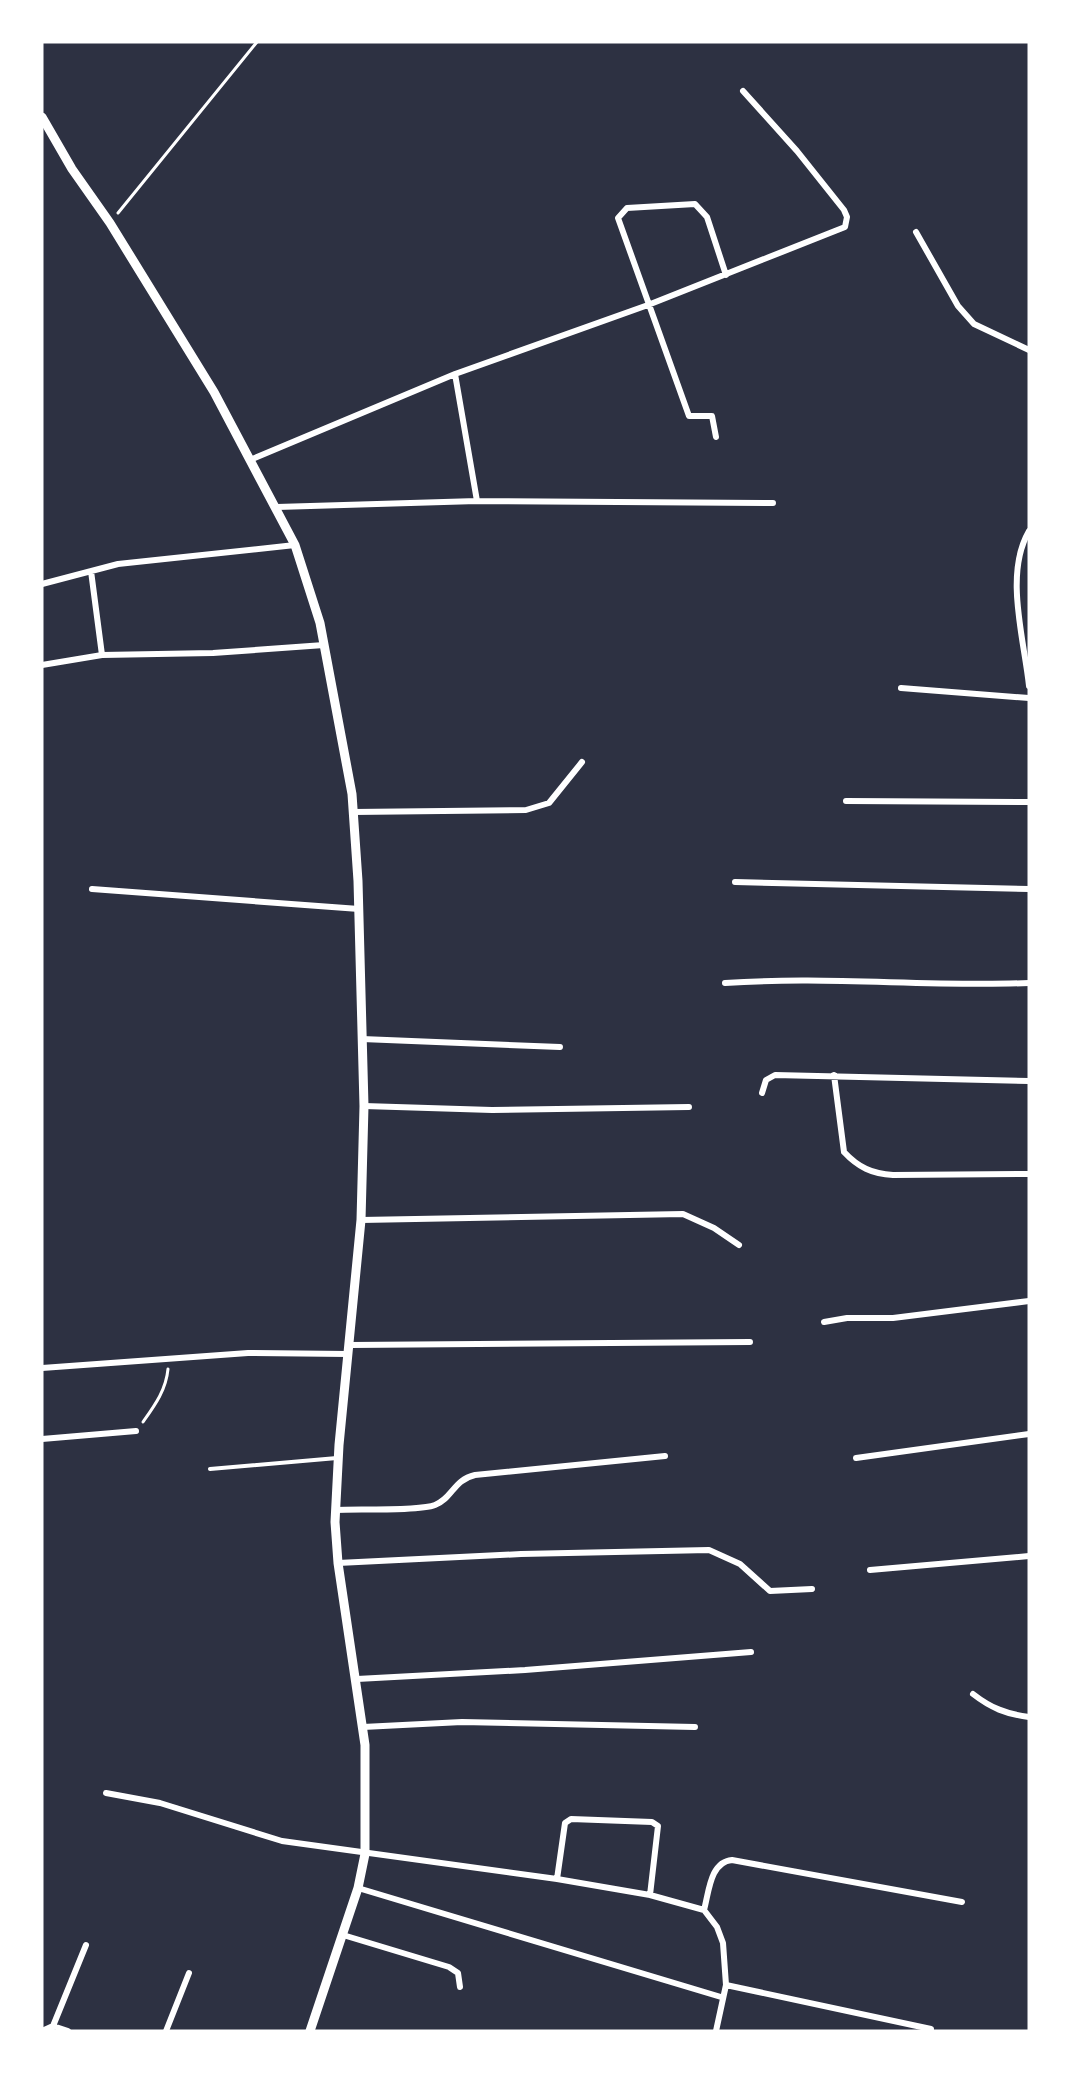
<svg xmlns="http://www.w3.org/2000/svg" width="1071" height="2073" viewBox="0 0 1071 2073" font-family="'Titillium Web',sans-serif">
  <rect width="100%" height="100%" fill="#2d3142"/>
  <g fill="none" stroke-linecap="round" stroke-linejoin="round">
    <!-- path -->
    <path stroke="#fff" stroke-width="3" d="M118,213L257,42
      M143,1422C155,1405 166,1390 168,1369"/>
    <!-- service -->
    <path stroke="#fff" stroke-width="4" d="M210,1469L337,1458"/>
    <!-- minor -->
    <path stroke="#fff" stroke-width="6" d="M916,232L958,306L974,324L1029,350
      M455,374L477,501
      M716,437L712,416H689L618,218L627,208L695,204L707,217L726,275
      M250,460L455,374L648,305L845,227L847,217L844,210L797,151L743,91
      M277,507L477,501L773,503
      M1029,531C1004,574 1024,638 1029,686
      M91,571L102,655
      M42,584L118,564L295,545
      M42,665L102,655L213,653L324,645
      M901,688L1029,698
      M846,801L1029,802
      M353,812L526,810L549,803L582,762
      M735,882L1029,889
      M92,889L359,909
      M725,983C826,976 927,987 1029,983
      M362,1039L560,1047
      M834,1075L844,1152C858,1167 872,1174 893,1175L1029,1174
      M762,1093L766,1080L775,1075L1029,1081
      M364,1106L492,1110L689,1107
      M361,1220L683,1214L714,1228L739,1245
      M824,1322L847,1318H893L1029,1301
      M350,1345L750,1342
      M42,1368L248,1353L348,1354
      M42,1439L136,1431
      M856,1458L1029,1434
      M336,1510C357,1509 420,1511 435,1505C453,1498 453,1480 475,1475L665,1456
      M338,1563L521,1554L709,1550L740,1564L770,1591L812,1589
      M870,1570L1029,1556
      M357,1679L525,1670L751,1652
      M973,1694C991,1708 1006,1714 1029,1717
      M363,1727L462,1722L695,1727
      M106,1793L160,1803L282,1841L557,1879L650,1895L704,1910L717,1927L723,1943L726,1985L716,2031
      M557,1879L565,1823L571,1819L652,1822L658,1826L650,1895
      M358,1888L721,1997
      M704,1910C709,1892 710,1862 732,1860L962,1902
      M343,1935L449,1967L458,1973L460,1987
      M726,1985L931,2029
      M53,2026L68,2031
      M42,2031L53,2026
      M51,2031L86,1945
      M166,2031L189,1973"/>
    <!-- tertiary -->
    <path stroke="#fff" stroke-width="9" d="M42,117L72,169L110,223L214,392L295,545L320,623L352,794L358,881L364,1106L361,1220L339,1445L335,1522L338,1563L365,1745V1854L358,1888L310,2031"/>
  </g>
  <!-- border -->
  <rect width="1071" height="2073" fill="none" stroke="#ffffff" stroke-width="87"/>
</svg>
